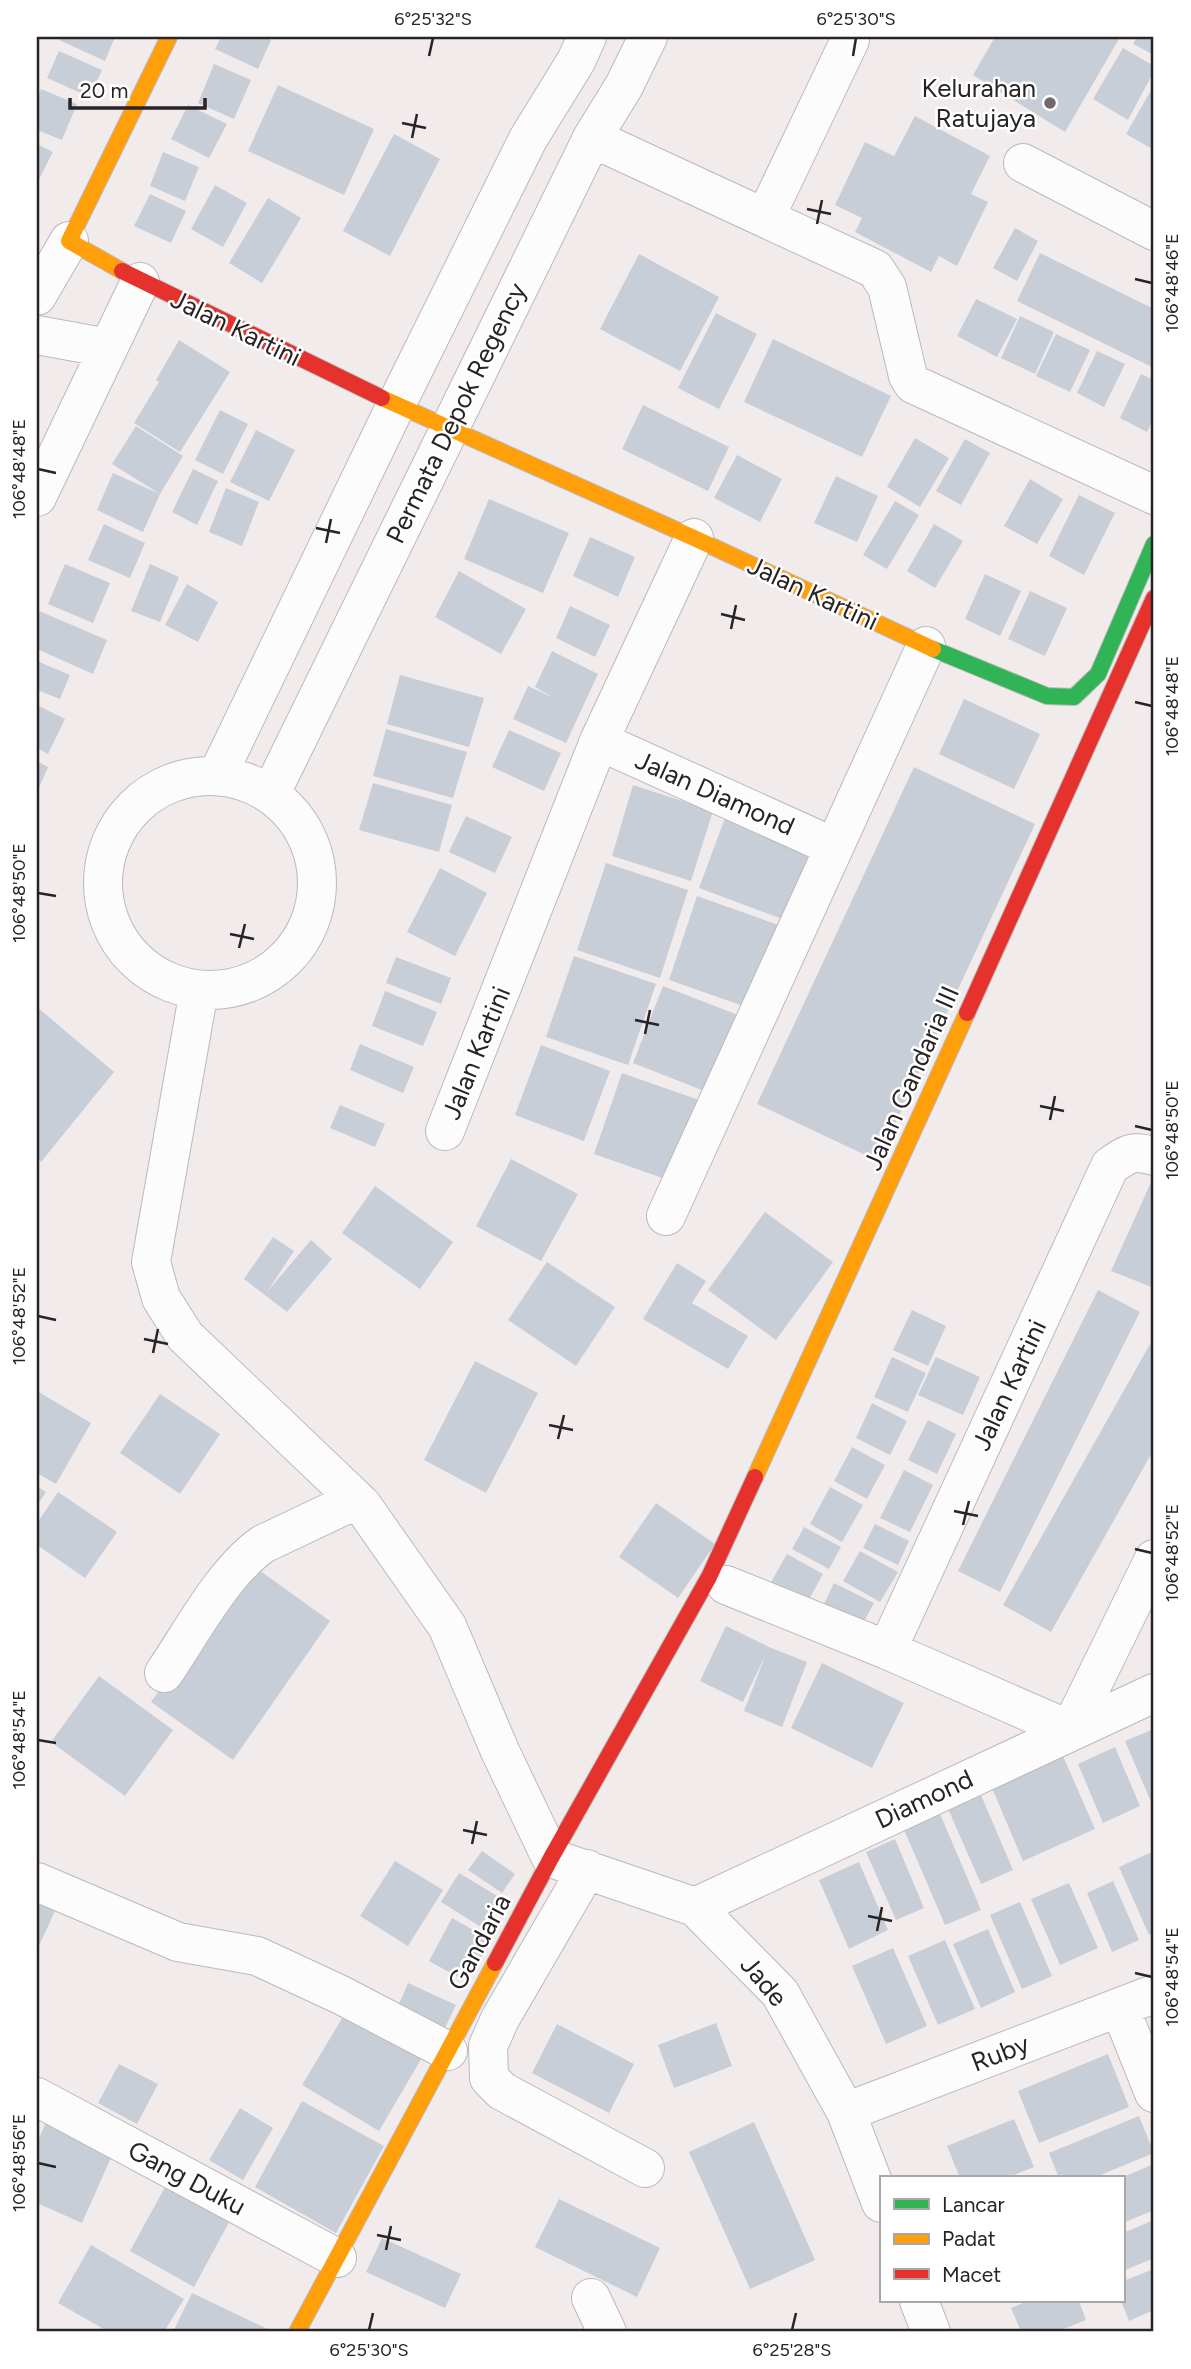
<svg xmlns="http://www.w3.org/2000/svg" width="1191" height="2369" viewBox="0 0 1191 2369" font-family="Figtree,sans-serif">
  <rect width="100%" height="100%" fill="#f2ebec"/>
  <!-- building -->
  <path fill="#c8ced7" d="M60,37H115L105,61L59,40Z
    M221,37H265L271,40L258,69L215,49Z
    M995,37H1120L1065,132L973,75Z
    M1137,37H1154V55L1133,44Z
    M1123,48L1154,66V71L1128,120L1093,99Z
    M59,51L102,70L90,97L47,78Z
    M214,64L251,80L234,119L198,103Z
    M278,85L374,129L344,195L248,151Z
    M1154,85V150L1126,134Z
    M41,89L77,104L62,140L37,130V99Z
    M188,105L227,124L209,158L171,139Z
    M915,116L990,156L971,194L988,202L957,266L939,256L931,272L855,232L862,218L835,205L865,142L894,156Z
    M394,134L440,159L390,256L343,231Z
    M37,144L53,152L39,179L37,178Z
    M163,152L199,167L185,201L150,186Z
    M215,185L247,203L223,247L191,229Z
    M150,194L186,211L171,243L134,226Z
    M268,198L301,218L262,283L229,263Z
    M1015,228L1038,241L1017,281L993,268Z
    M1040,253L1154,309V368L1017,301Z
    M639,254L719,297L680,371L600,329Z
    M976,299L1017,319L997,357L957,336Z
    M716,313L757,334L719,409L678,388Z
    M1020,316L1054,332L1035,374L1001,358Z
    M1056,334L1090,350L1070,392L1036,376Z
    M773,339L891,396L862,457L744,402Z
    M179,340L230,372L180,452L134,423L159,382L156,380Z
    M1097,351L1125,364L1104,407L1077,393Z
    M1141,374L1154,380V417L1147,432L1120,418Z
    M643,405L729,447L708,491L622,449Z
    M220,410L248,424L223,474L195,460Z
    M136,426L183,456L160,494L112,464Z
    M256,430L295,450L269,501L230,482Z
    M915,438L949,458L920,507L887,487Z
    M965,439L990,453L961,505L936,491Z
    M737,455L782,479L760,522L714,498Z
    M193,469L218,481L197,525L172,512Z
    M113,473L160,494L143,532L97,510Z
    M836,476L878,496L857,542L814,523Z
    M1030,479L1063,499L1037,544L1004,526Z
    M226,488L259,502L242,546L209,532Z
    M1079,495L1115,513L1084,575L1049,556Z
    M489,499L569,533L543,593L464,559Z
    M895,501L919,515L887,569L863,555Z
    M104,524L145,543L130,578L88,560Z
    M934,524L963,541L935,588L907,571Z
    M590,537L635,557L618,597L573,576Z
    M65,564L110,583L93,623L48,604Z
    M150,564L179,577L160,622L131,611Z
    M459,571L526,609L501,654L435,617Z
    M985,574L1021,591L1000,636L965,619Z
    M187,584L218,602L198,642L165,625Z
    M1030,591L1067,608L1045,656L1008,639Z
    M570,606L610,625L595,657L556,638Z
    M37,610L107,640L93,674L37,649Z
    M552,651L598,674L566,743L513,719L528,686L554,698L535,687Z
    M37,661L70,675L60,699L37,690Z
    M400,675L484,698L469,747L387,724Z
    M964,699L1040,734L1014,789L939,754Z
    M37,705L65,719L48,754L37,748Z
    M386,729L467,752L453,798L373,776Z
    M509,730L561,753L544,791L492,767Z
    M37,761L48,767L37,792Z
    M914,767L1035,824L878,1161L757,1104Z
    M373,783L452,805L439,852L359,830Z
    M633,785L713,811L691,881L612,856Z
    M466,816L512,837L495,873L449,852Z
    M725,818L810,850L785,920L699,888Z
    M606,863L688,890L660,978L577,950Z
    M440,868L487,893L455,956L407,932Z
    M697,896L784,927L755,1010L669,980Z
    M574,956L656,984L628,1065L546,1037Z
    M396,957L451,978L441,1004L386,983Z
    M663,986L746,1018L717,1096L633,1063Z
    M385,991L437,1012L423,1046L372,1026Z
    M37,1007L114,1072L41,1162L37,1158Z
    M360,1044L414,1067L403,1093L350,1070Z
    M541,1045L610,1071L584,1141L515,1115Z
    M622,1073L702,1101L674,1182L594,1154Z
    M340,1105L385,1124L375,1147L330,1128Z
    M511,1159L578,1194L541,1261L476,1226Z
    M1152,1180L1154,1181V1288L1111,1271Z
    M375,1186L453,1242L420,1289L342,1233Z
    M765,1212L833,1262L776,1340L708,1290Z
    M273,1237L294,1251L267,1292L311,1240L332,1259L287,1312L244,1279Z
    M547,1262L615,1307L576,1366L508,1320Z
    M677,1263L706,1281L692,1303L748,1336L728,1369L643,1319Z
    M1098,1290L1140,1312L1000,1592L958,1571Z
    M912,1310L946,1326L928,1366L893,1350Z
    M1154,1337V1449L1051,1632L1003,1605Z
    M892,1357L926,1373L908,1412L874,1397Z
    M936,1357L980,1377L963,1415L918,1395Z
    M475,1361L538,1393L486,1493L424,1460Z
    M37,1391L91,1423L56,1484L37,1473Z
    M160,1394L220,1434L180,1494L120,1453Z
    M872,1403L907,1421L890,1455L856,1438Z
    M928,1420L956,1434L937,1474L908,1460Z
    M852,1447L885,1465L867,1499L834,1481Z
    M904,1470L933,1485L910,1532L880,1518Z
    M37,1486L46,1492L37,1506Z
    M830,1487L863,1505L842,1542L810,1524Z
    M58,1492L117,1532L85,1578L37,1545V1523Z
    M656,1503L715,1544L678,1598L619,1557Z
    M875,1524L909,1541L898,1565L863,1548Z
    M804,1527L841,1547L829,1569L792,1549Z
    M860,1551L898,1572L880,1602L843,1581Z
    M787,1554L823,1574L806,1605L770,1584Z
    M249,1563L330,1621L233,1760L151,1702Z
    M834,1583L874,1603L861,1627L822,1608Z
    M726,1626L769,1647L807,1662L782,1727L744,1711L766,1654L743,1702L700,1681Z
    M822,1663L904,1703L872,1768L791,1728Z
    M99,1676L173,1730L125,1796L51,1742Z
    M1154,1729V1809L1125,1741Z
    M1115,1747L1140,1806L1103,1823L1078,1764Z
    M1063,1756L1095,1829L1023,1861L992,1788Z
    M978,1788L1013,1870L981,1884L945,1802Z
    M938,1809L981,1910L945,1925L902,1825Z
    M895,1839L924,1908L896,1920L866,1852Z
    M482,1851L515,1874L502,1893L468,1870Z
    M1154,1851V1933L1149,1935L1119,1867Z
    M395,1861L443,1890L408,1946L360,1916Z
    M859,1862L888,1930L849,1949L819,1880Z
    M459,1873L499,1897L481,1927L441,1902Z
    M1113,1881L1139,1940L1112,1952L1087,1893Z
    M1069,1883L1098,1948L1060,1965L1031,1899Z
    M37,1900L56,1909L37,1950Z
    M1020,1902L1052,1976L1022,1989L990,1915Z
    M452,1918L491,1940L467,1982L429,1961Z
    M988,1929L1015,1992L981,2008L953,1944Z
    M945,1940L975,2009L938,2025L908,1956Z
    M893,1948L927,2026L886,2044L852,1966Z
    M408,1983L456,2005L443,2032L396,2011Z
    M347,2010L423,2056L379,2131L302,2085Z
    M716,2023L732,2066L674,2088L658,2045Z
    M557,2024L634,2064L609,2113L532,2073Z
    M1108,2054L1129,2107L1039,2143L1018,2091Z
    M119,2064L158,2084L137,2124L98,2103Z
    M302,2101L384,2146L336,2233L255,2187Z
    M240,2108L273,2128L243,2180L209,2160Z
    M1139,2116L1154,2153L1093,2178H1059L1049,2153Z
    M1014,2119L1034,2167L1007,2178H960L947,2146Z
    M46,2122L114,2151L82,2223L37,2203V2143Z
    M754,2122L815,2260L750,2289L689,2152Z
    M1154,2164V2210L1123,2223V2177Z
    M170,2178L234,2213L194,2287L130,2251Z
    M559,2199L660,2248L637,2297L535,2247Z
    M1154,2220V2258L1123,2271V2233Z
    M382,2238L461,2274L445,2308L366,2272Z
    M91,2245L184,2299L164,2332H109L58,2303Z
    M1154,2269V2310L1129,2321L1121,2301H1123V2281Z
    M192,2293L274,2332H173Z
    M1028,2301H1079L1086,2320L1056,2332H1021L1011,2308Z"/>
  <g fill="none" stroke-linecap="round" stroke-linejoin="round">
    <!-- street casing -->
    <g stroke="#bdb8b9" stroke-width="40">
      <path id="street" d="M592,138L875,269L887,287L908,376L913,384L1154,495
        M1023,163L1154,231
        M765,218L850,40
        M37,296L69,241
        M37,335L108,348
        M37,497L140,282
        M694,538L599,741L834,847
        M217,776L396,405L528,139L576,61L587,37
        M103 883a107 107 0 1 1 214 0a107 107 0 1 1-214 0Z
        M271,793L592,138L624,86L648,37
        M199,990L151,1262L161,1298L185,1336L362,1505L447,1626L500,1751L551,1858L695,1907L780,1993L846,2112L881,2203
        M445,1131L599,741
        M666,1216L926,646
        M726,1585L887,1650L1070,1730L1154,1559
        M887,1650L1110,1166C1129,1153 1132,1150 1154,1156
        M164,1673C192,1632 223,1572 263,1544L356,1500
        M587,1869L500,2019L488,2046L489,2078L502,2091L645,2168
        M37,1882L178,1942L257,1956L341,1995L448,2051
        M695,1907L1154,1693
        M1120,2008L1154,2093
        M37,2097L337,2258
        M846,2112L1154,1994
        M591,2298L607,2332
        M919,2301L931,2332"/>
    </g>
    <!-- fast casing -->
    <g stroke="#bdb8b9" stroke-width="18">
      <path id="fast" d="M933,649L1047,696L1074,697L1098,674L1154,544"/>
    </g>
    <!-- slow casing -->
    <g stroke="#bdb8b9" stroke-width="18">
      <path id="slow" d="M122,271L69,241L169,37
        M382,398L694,538L933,649
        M755,1477L967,1013
        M297,2332L495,1963"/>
    </g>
    <!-- jam casing -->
    <g stroke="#bdb8b9" stroke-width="18">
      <path id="jam" d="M122,271L382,398
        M967,1013L1154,598
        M495,1963L551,1858L709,1577L755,1477"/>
    </g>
    <!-- street -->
    <use href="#street" stroke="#fdfcfc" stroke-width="38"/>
    <!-- fast -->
    <use href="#fast" stroke="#30b455" stroke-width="16"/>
    <!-- slow -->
    <use href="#slow" stroke="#ff9f0a" stroke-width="16"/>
    <!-- jam -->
    <use href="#jam" stroke="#e5322d" stroke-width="16"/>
  </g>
  <!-- ticks -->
  <path fill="none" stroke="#282324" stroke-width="2.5" d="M429,56L433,38M853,56L856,38M402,123L426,128M412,138L417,114M807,209L831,214M817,224L822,200M1135,279L1152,283M38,469L56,473M316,528L340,533M326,543L331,519M721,614L745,620M731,629L736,605M1135,702L1152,706M38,893L56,896M230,934L254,939M239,948L245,924M635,1020L659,1025M645,1034L650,1010M1040,1106L1064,1111M1050,1120L1055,1096M1135,1126L1152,1130M38,1316L56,1320M144,1339L168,1344M153,1353L158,1329M549,1425L573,1430M558,1439L564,1415M954,1511L978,1516M963,1525L969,1501M1135,1549L1152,1553M38,1740L56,1743M463,1830L487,1835M472,1844L477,1821M868,1916L892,1921M877,1931L882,1907M1135,1973L1152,1977M38,2163L56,2167M377,2235L401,2240M386,2250L391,2226M369,2330L373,2313M792,2330L796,2313"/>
  <!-- markers -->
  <circle fill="#6f696a" stroke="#fff" stroke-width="2.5" cx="1050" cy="103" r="7"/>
  <g text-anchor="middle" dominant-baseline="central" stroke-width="5" stroke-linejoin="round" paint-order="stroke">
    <!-- poi labels -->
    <g font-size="26" fill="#282324" stroke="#fff" text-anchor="end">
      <text x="1036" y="88">Kelurahan<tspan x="1036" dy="30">Ratujaya</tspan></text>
    </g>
    <!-- street labels -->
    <g font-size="26" fill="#282324" stroke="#fff">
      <text transform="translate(236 328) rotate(26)">Jalan Kartini</text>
      <text transform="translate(456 413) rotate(-64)">Permata Depok Regency</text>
      <text transform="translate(813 593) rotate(25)">Jalan Kartini</text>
      <text transform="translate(715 793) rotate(24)">Jalan Diamond</text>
      <text transform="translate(476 1053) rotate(-68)">Jalan Kartini</text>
      <text transform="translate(911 1078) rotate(-66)">Jalan Gandaria III</text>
      <text transform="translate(1009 1385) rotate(-65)">Jalan Kartini</text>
      <text transform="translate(924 1799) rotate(-25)">Diamond</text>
      <text transform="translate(479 1942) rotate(-62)">Gandaria</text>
      <text transform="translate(764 1981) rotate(50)">Jade</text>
      <text transform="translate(1000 2053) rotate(-21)">Ruby</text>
      <text transform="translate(187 2178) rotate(28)">Gang Duku</text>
    </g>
  </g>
  <!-- border -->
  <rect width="1191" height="2369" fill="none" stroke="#ffffff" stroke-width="77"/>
  <!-- legend -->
  <rect x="880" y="2176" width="245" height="126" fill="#ffffff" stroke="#a9a7a7" stroke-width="2"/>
  <rect x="894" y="2199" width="35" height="10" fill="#30b455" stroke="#a9a7a7" stroke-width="2"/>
  <text x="942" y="2212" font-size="21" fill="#282324">Lancar</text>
  <rect x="894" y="2234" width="35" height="10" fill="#ff9f0a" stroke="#a9a7a7" stroke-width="2"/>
  <text x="942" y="2246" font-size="21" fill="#282324">Padat</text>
  <rect x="894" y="2269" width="35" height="10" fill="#e5322d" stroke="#a9a7a7" stroke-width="2"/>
  <text x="942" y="2282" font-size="21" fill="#282324">Macet</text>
  <!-- scale -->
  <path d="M70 98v10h135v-10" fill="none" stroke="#282324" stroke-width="3.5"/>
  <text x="80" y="98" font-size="21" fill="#282324" stroke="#ffffff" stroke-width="5" paint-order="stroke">20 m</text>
  <rect x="38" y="38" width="1114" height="2292" fill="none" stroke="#282324" stroke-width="2.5"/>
  <g font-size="18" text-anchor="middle" fill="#282324">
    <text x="433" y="25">6°25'32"S</text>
    <text x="856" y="25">6°25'30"S</text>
    <text transform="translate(1172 283) rotate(-90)" y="6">106°48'46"E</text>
    <text transform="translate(19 469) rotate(-90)" y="6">106°48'48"E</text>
    <text transform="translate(1172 706) rotate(-90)" y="6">106°48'48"E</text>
    <text transform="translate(19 893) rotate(-90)" y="6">106°48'50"E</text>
    <text transform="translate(1172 1130) rotate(-90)" y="6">106°48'50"E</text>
    <text transform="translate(19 1316) rotate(-90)" y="6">106°48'52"E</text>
    <text transform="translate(1172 1553) rotate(-90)" y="6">106°48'52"E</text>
    <text transform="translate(19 1740) rotate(-90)" y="6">106°48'54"E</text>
    <text transform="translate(1172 1977) rotate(-90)" y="6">106°48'54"E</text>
    <text transform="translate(19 2163) rotate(-90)" y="6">106°48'56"E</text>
    <text x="369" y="2356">6°25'30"S</text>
    <text x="792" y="2356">6°25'28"S</text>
  </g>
</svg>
